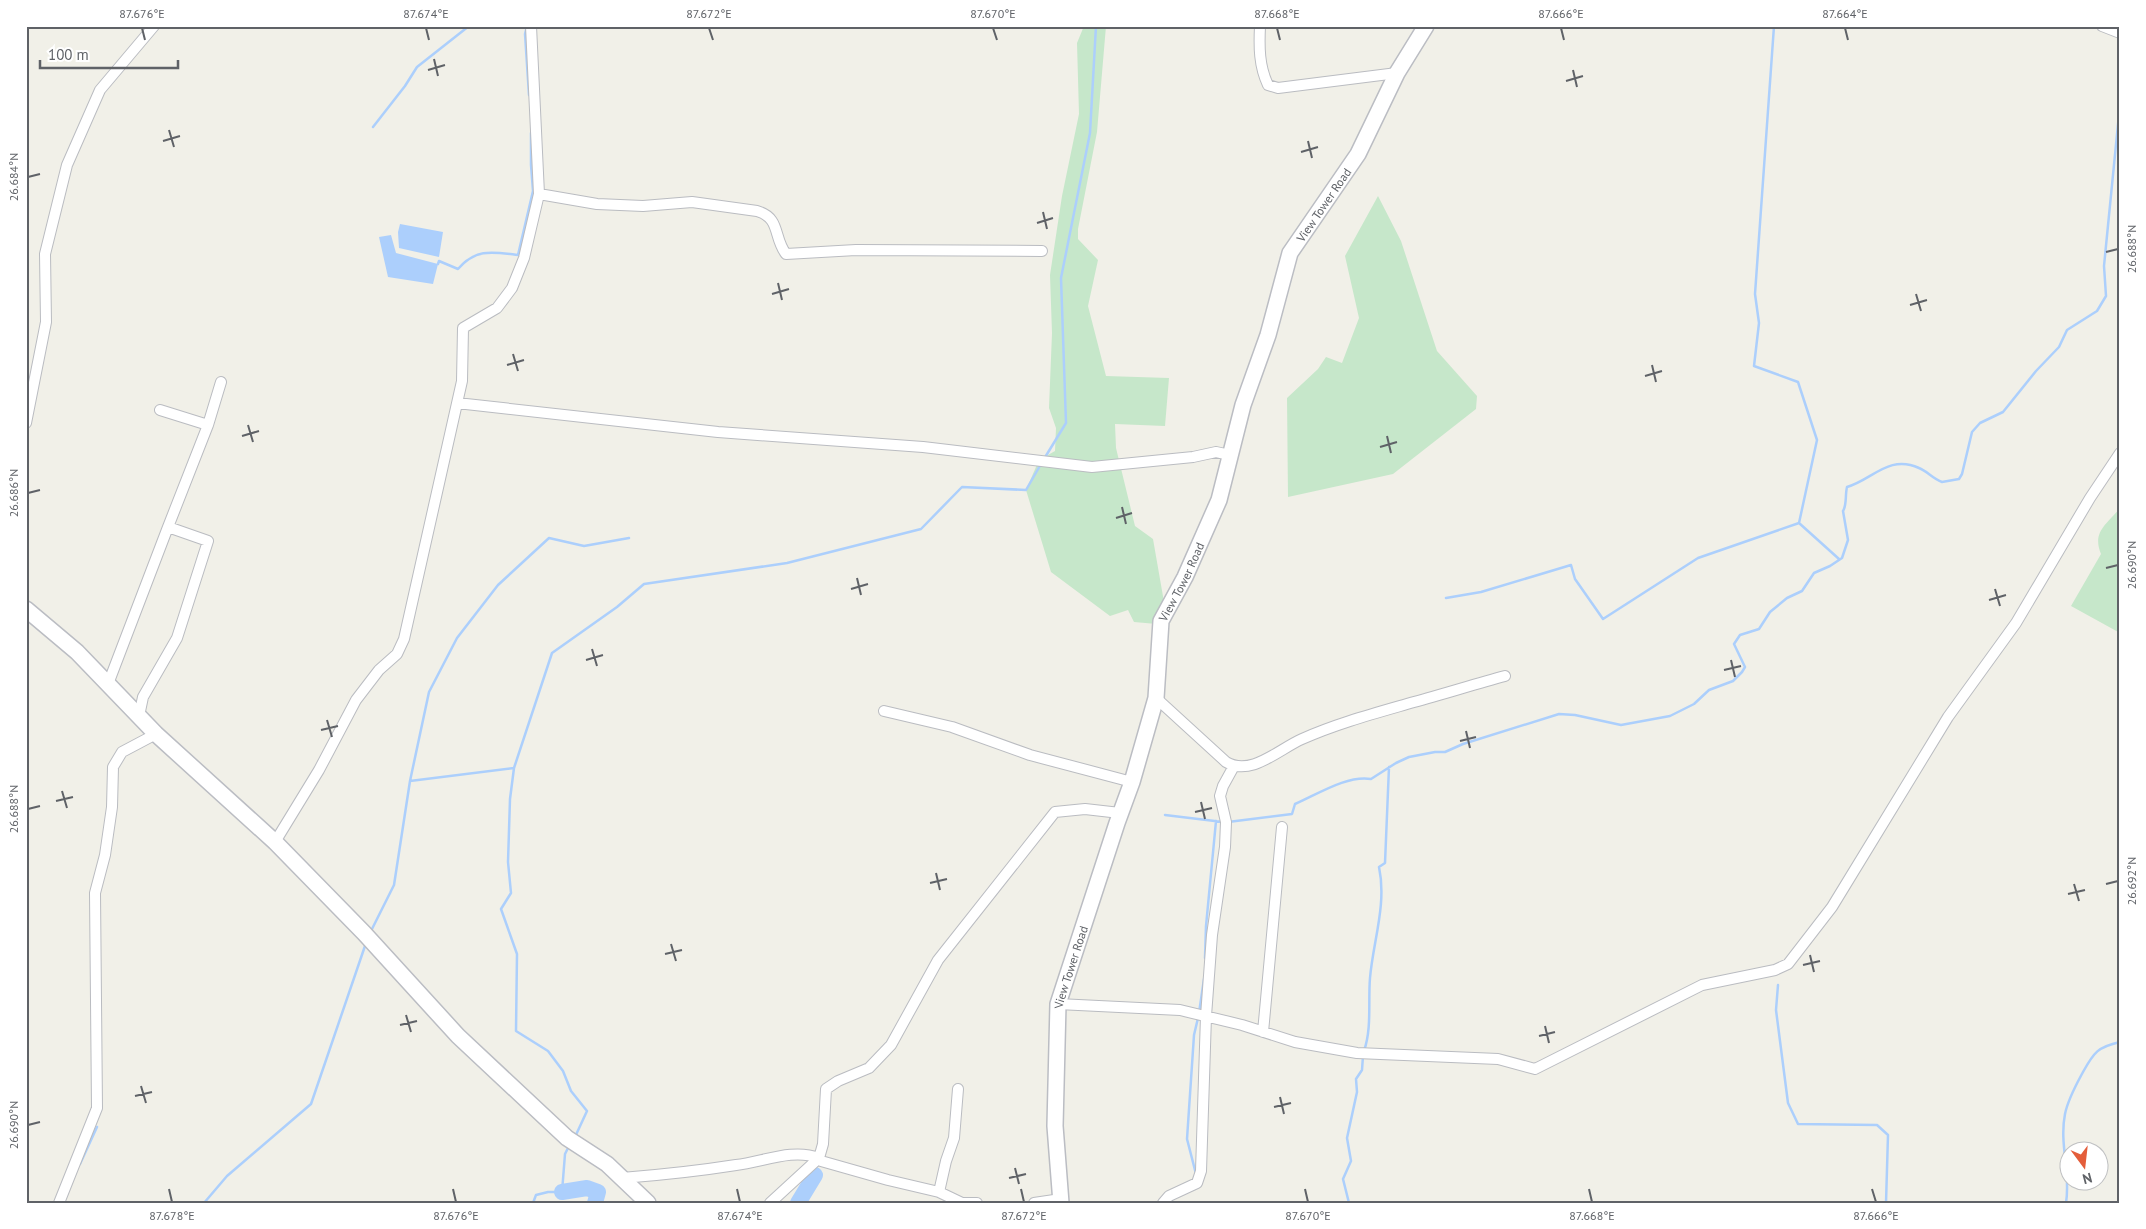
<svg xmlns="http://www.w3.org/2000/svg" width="2146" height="1229" viewBox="0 0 2146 1229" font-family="'PT Sans',sans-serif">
  <rect width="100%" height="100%" fill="#f1f0e8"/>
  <!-- green -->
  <path fill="#c6e7ca" d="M1084,26H1106L1097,132L1078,229V239L1098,260L1088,306L1106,376L1169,378L1165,426L1115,424L1116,448L1135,526L1153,539L1168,625L1134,622L1128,610L1110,616L1051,572L1026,490L1039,460L1055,451L1056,428L1049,408L1052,333L1050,275L1062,196L1079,114L1077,43Z
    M1378,196L1401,241L1437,351L1477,396L1476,409L1393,474L1288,497L1287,398L1318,369L1326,357L1342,363L1359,318L1345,256Z
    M2120,508V633L2071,606L2101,554C2092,532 2106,525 2120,508Z"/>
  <!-- water -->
  <path fill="#accffc" d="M400,224L443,232L439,257L399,248L398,232Z
    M391,235L396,253L438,264L433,284L388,277L379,237Z"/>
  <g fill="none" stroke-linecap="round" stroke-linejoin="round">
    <!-- stream -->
    <path stroke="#accffc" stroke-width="2.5" d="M527,26L525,34L529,95
      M1774,26L1755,294L1759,323L1754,366L1798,382L1817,440L1799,523
      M373,127L405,86L417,67L469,26
      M438,264L439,261L458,269C476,248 493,252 518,255L533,191L531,165V133
      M1044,459L1066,423L1061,278L1090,133L1096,26
      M1446,598L1481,592L1571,565L1575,579L1603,619L1698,558L1799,523L1839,559
      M514,768L510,799L508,862L511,893L501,909L517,954L516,1031L548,1051L563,1071L571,1091L587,1111L575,1137
      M410,781L429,692L457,638L498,585L549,538L584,546L629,538
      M1165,815L1223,822
      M1228,822L1292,814L1295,804C1318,794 1347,775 1371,779L1396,763L1409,757L1435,752H1445L1463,744L1559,714L1575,715L1621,725L1670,716L1694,704L1709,690L1733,681L1742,672L1745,667L1734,644L1740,635L1759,629L1770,612L1787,598L1802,591L1814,573L1830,566L1842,558L1848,540L1843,511C1847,505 1845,495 1847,487C1872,480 1889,454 1919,468C1927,471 1933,479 1942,482L1959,479L1962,474L1972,432L1980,423L2003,412L2036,371L2059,347L2067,330L2097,311L2106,296L2104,266L2120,104
      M371,931L394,885L410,781L514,768L552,653L617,607L644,584L787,563L921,529L962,487L1026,490L1041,464
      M1205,958L1206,926L1216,821
      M1778,985L1776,1010L1788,1103L1798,1124L1877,1125L1888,1135L1886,1203
      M1199,1013L1204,979
      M1364,1051C1372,1028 1368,1002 1370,978C1373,942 1387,904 1379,867L1385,863L1389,767
      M80,1164L97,1127
      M1196,1174L1187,1139L1194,1035L1198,1018
      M204,1203L227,1176L311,1104L366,943
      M533,1203L536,1195L548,1192H562L565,1154L569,1146
      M1349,1203L1343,1179L1351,1161L1347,1138L1357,1092L1356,1079L1362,1070L1363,1056
      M2066,1203C2071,1173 2059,1144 2065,1114C2068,1099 2076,1085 2083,1072C2094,1052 2098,1047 2120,1042"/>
    <!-- river -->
    <path stroke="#accffc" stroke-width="16" d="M562,1192L587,1188L598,1192L595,1203
      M798,1203L815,1175"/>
    <!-- street casing -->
    <g stroke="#babcc1" stroke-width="12">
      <path id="street" d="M1260,26C1259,47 1259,66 1268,85L1278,88L1397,73
        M2102,26L2120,33
        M539,194L597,204L643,206L692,202L757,211C781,218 773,237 786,254L856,250L1042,251
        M457,403L718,432L923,447L1092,467L1193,457L1216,452L1230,455
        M160,410L208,425
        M26,423L46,322L45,254L67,165L100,90L154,26
        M108,684L168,527
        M1156,698L1226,762C1251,777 1279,749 1302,739C1338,723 1376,713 1414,702C1444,694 1475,684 1505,676
        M884,711L952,727L1030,755L1132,782
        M139,716L143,697L177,638L208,541L168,527L208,425L221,382
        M275,842L319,770L356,700L379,670L397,654L404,639L462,381L463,328L497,308L512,288L524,258L539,194L531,26
        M1058,1004L1180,1010L1242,1025L1295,1042L1357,1053L1498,1059L1535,1069L1702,985L1775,970L1788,964L1832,907L1948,717L2016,623L2090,498L2120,453
        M1263,1032L1282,827
        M622,1178C660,1175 698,1171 736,1165C763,1162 792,1148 819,1158L823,1144L826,1089L838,1081L869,1068L891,1045L938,960L1055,812L1085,809L1120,813
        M939,1192L962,1203H977
        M59,1203L97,1108L95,893L105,855L112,807L113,767L122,752L156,734
        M770,1203L819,1158L821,1161L888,1180L939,1192L946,1161L954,1138L958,1089
        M1034,1203L1061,1199
        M1163,1203L1169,1196L1197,1183L1201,1171L1206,1016L1212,935L1225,847L1226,822L1220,796L1223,786L1234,766"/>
    </g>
    <!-- secondary casing -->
    <g stroke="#bbbdc3" stroke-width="18">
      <g id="secondary">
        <path d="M26,609L77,652L156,734L275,842L364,933L458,1036L567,1138L607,1164L648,1203"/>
        <path id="s1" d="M1061,1203L1055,1126L1058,1004L1117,823L1132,782L1156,698L1161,621L1185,577L1219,500L1243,405L1268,335L1290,253L1358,154L1397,73L1426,26"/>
      </g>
    </g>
    <!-- street -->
    <use href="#street" stroke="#fff" stroke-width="10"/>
    <!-- secondary -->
    <use href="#secondary" stroke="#fff" stroke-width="15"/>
  </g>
  <!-- ticks -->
  <path fill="none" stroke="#5f6267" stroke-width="2" d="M142,28L145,40M426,28L429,40M709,28L713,40M993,28L997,40M1277,28L1280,40M1561,28L1564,40M1845,28L1848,40M434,59L438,76M428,70L445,65M1573,70L1577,87M1566,81L1583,76M169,130L174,147M163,141L180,136M1308,141L1312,158M1301,152L1318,147M28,177L40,174M1043,212L1047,229M1037,223L1053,218M2106,252L2118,249M778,283L782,300M772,294L789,289M1916,294L1921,311M1910,305L1927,300M513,354L518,371M507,365L524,360M1652,365L1656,382M1645,376L1662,371M248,425L253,442M242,436L259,431M1387,436L1391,453M1380,447L1397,442M28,493L40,490M1122,507L1126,524M1116,518L1132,513M2106,568L2118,565M857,578L861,595M851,589L868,584M1995,589L2000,606M1989,600L2006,595M592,649L597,666M586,660L603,655M1731,660L1735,677M1724,670L1741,666M327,720L332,737M321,730L338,726M1466,731L1470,748M1460,741L1476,737M62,791L67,808M56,801L73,797M1201,802L1205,819M28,809L40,806M1195,812L1212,808M936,873L940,890M930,883L947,879M2074,884L2079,901M2106,884L2118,881M2068,894L2085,890M671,944L676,961M665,954L682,950M1810,955L1814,972M1803,965L1820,961M406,1015L411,1032M400,1025L417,1021M1545,1026L1549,1043M1539,1036L1555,1032M141,1086L146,1103M135,1096L152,1092M1280,1097L1284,1114M1274,1107L1291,1103M28,1125L40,1122M1015,1168L1019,1184M1009,1178L1026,1174M169,1189L172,1202M453,1189L456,1202M737,1189L740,1202M1021,1189L1024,1202M1305,1189L1308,1202M1589,1189L1592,1202M1872,1189L1876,1202"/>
  <g text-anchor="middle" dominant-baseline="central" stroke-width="5" stroke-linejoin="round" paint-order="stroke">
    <!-- street labels -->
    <g font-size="12" fill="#5f6267" stroke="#fff">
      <text stroke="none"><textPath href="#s1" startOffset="1048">View Tower Road</textPath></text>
      <text stroke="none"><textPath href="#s1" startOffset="642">View Tower Road</textPath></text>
      <text stroke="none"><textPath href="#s1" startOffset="238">View Tower Road</textPath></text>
    </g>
  </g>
  <!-- border -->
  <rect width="2146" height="1229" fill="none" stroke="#ffffff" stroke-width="55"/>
  <!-- north arrow -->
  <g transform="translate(2084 1166) rotate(165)"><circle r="24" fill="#ffffff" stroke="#bfc0c2"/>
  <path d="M0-4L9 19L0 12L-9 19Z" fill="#e45d3a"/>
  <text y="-8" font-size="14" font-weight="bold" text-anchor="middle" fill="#5f6267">N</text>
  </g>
  <!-- scale -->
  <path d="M40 60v8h138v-8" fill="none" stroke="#5f6267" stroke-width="2.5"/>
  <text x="48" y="60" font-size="15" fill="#5f6267" stroke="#ffffff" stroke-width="4" paint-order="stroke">100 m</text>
  <rect x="28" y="28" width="2090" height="1174" fill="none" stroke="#5f6267" stroke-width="2"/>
  <g font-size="12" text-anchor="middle" fill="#5f6267">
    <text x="142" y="18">87.676°E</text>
    <text x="426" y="18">87.674°E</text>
    <text x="709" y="18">87.672°E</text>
    <text x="993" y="18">87.670°E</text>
    <text x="1277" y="18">87.668°E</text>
    <text x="1561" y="18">87.666°E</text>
    <text x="1845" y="18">87.664°E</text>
    <text transform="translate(14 177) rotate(-90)" y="4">26.684°N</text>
    <text transform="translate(2132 249) rotate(-90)" y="4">26.688°N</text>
    <text transform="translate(14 493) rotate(-90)" y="4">26.686°N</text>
    <text transform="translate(2132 565) rotate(-90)" y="4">26.690°N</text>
    <text transform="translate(14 809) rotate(-90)" y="4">26.688°N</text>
    <text transform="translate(2132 881) rotate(-90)" y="4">26.692°N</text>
    <text transform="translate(14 1125) rotate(-90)" y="4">26.690°N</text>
    <text x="172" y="1220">87.678°E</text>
    <text x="456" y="1220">87.676°E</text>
    <text x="740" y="1220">87.674°E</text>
    <text x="1024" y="1220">87.672°E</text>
    <text x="1308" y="1220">87.670°E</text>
    <text x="1592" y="1220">87.668°E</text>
    <text x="1876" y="1220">87.666°E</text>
  </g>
</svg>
